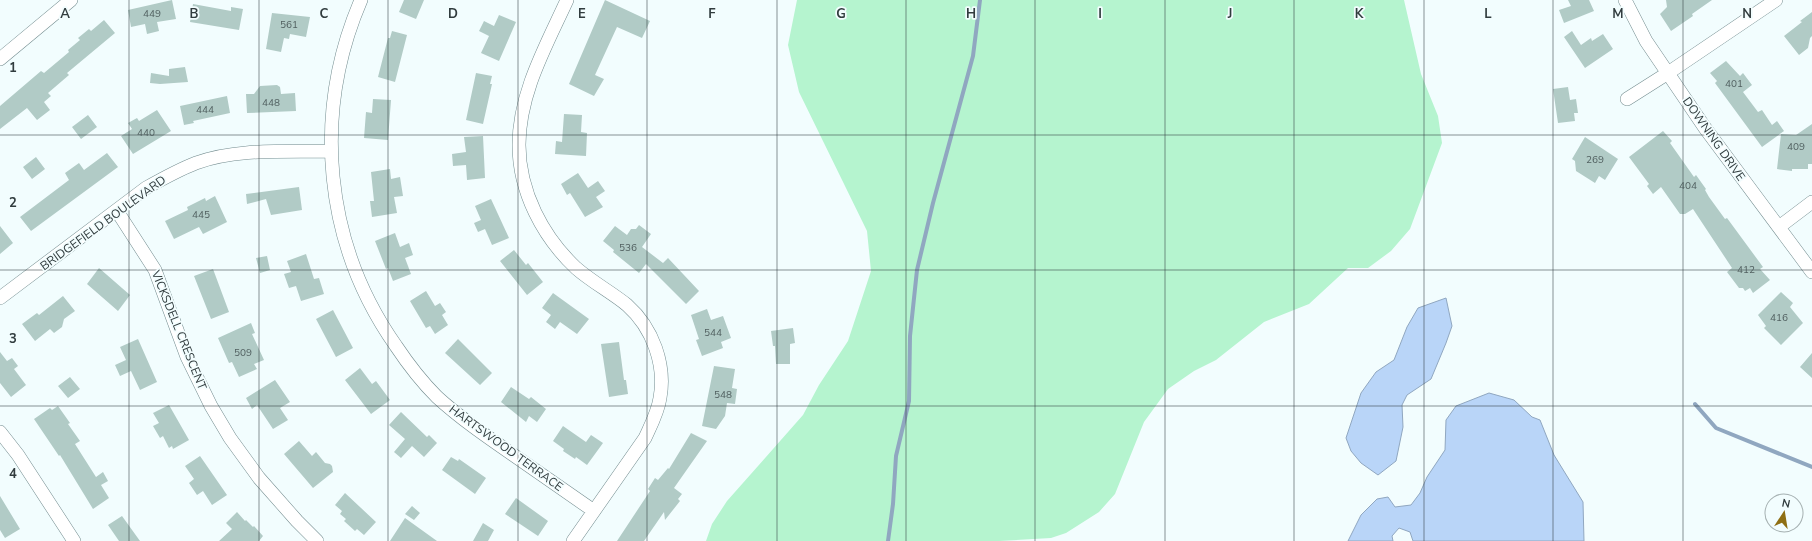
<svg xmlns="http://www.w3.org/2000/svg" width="1812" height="541" viewBox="0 0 1812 541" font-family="'Nunito Sans',sans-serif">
  <rect width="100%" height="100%" fill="#f2fdfe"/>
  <!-- green -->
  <path fill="#b5f4cf" d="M797,0H1404L1421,74L1438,116L1442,143L1410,229L1391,251L1368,268H1348L1309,304L1264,322L1216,360L1194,371L1168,389L1144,422L1115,494L1099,512L1066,533L1051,538L999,541H706L712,524L727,501L803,415L819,385L848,341L871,271L867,231L799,92L788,45Z"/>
  <!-- water -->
  <path fill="#b9d5f8" stroke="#90a7c0" d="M1446,298L1452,326L1446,343L1431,379L1407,395L1402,405L1403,427L1396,461L1378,475L1361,463L1351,451L1346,438L1361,393L1376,372L1394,360L1407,327L1418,308Z
    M1489,393L1514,400L1532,417L1540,420L1554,455L1583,502L1584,541H1413L1410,532L1399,528L1392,536L1393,541H1348L1361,515L1377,499L1388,497L1395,507L1411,505L1420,493L1427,477L1445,450L1446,420L1456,406Z"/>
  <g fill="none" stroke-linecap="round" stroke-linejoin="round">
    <!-- stream -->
    <path stroke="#90a7c0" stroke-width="4" d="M1695,404L1716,428L1812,467
      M888,541L893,504L896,456L909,401L910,336L917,270L933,203L973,56L980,0"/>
  </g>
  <!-- building -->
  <path fill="#b1cbc6" d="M172,0L176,19L157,22L159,31L147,34L145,24L131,27L128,10Z
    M404,0H424L416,19L399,12Z
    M605,0L650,21L642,38L617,27L595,75L604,79L594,96L569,84Z
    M1568,0H1589L1594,11L1564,23L1559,10L1571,6Z
    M1666,0H1712L1692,14L1693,16L1671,31L1660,14L1667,7Z
    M193,4L231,11V7L243,9L239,30L190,22Z
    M1812,12V36L1810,38L1808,48L1799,55L1784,36L1802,22L1800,21Z
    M272,13L310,17L306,37L290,34L289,39L284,38L281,52L266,49Z
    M499,15L516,22L499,61L481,53L489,36L479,31L484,21L494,26Z
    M104,20L115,33L67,73L69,75L48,93L51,96L44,102L50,110L37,120L27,108L0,129V106L41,71L44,73L69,52L68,50L80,40L78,38L89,29L91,31Z
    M392,31L407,35L395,82L378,77L388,38H390Z
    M1572,31L1581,45L1591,38L1592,41L1603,34L1613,49L1585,68L1564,37Z
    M1726,61L1740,76L1743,73L1752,85L1743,92L1758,112L1762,110L1772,125L1777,121L1784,131L1762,147L1715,83L1717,81L1710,73Z
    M185,67L188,82L160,84L150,83L151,73L169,76V69Z
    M476,73L492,76L490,84H492L483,124L466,120Z
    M277,85L280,87L281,94L295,93L296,111L247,113L246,94H254L260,86Z
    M1568,87L1570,100L1576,99L1578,113H1574L1575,121L1558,123L1553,89Z
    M227,96L230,113L193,121L194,123L184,125L180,106Z
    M373,99L391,100L388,140L364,138L366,112L372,113Z
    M157,110L171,131L133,154L121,136L132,129L128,123L137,118L139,121Z
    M564,114L582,115L581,132L587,133L586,156L555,154L556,141L562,142Z
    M88,115L97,127L81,139L72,127Z
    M1812,124V164H1808V169H1792V171L1777,169L1781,134L1796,135Z
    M1663,131L1672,141L1670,143L1694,177L1696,175L1706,189L1705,190L1709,197L1725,219L1727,218L1763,267L1760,269L1770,280L1753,293L1750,288L1745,291L1743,288H1739L1727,272L1732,268L1693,209L1685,214H1680L1661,187L1653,194L1647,186L1649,184L1629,157Z
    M483,136L485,178L467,180L466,165L453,166L452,154L466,152L464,137Z
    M1585,137L1618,159L1605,180L1599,176L1595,183L1576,171L1575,161L1572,159Z
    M107,153L118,167L31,231L20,217L69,180L65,173L79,163L84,170Z
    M36,157L45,169L32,179L23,167Z
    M390,169L391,179L400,177L403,196L394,197L397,213L372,217L370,201H374L371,172Z
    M578,173L588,188L598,181L605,191L596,197L603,207L585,217L570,193L567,195L561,184Z
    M299,187L302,210L271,215L266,199L247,204L246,194Z
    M215,196L227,222L203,234L199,227L174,239L165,221L188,210L187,207L205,198L206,201Z
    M491,199L509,238L492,245L485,229L478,232L474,223L481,220L475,206Z
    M639,225L651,234L642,247L663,263L668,258L699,291L686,304L646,264L639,273L613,252L614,250L603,241L615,226L627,235L631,229H636Z
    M0,226L13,243L0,254Z
    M395,233L400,247L409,243L413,255L405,258L411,274L393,281L388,268L386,269L375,241Z
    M514,250L526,265L528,263L543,282L527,295L500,261Z
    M306,254L314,279L319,278L324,294L301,301L296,286L289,288L284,274L291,272L287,261Z
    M267,256L270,270L260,273L256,258Z
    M99,268L130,295L118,311L87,284Z
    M213,269L229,312L211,319L194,276Z
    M426,291L435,306L440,303L446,312L442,315L448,325L435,334L430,326L426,328L410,301Z
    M1781,292L1793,303L1790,307L1803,323L1781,345L1764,328L1766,326L1758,315Z
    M553,293L589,319L577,334L560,322L555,329L546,322L551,315L542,308Z
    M63,296L75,311L64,319L62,327L54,333L50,329L35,341L22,324L37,313L39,315Z
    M707,309L711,320L723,316L731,338L721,342L723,348L702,356L696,340L699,339L691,315Z
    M333,310L353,348L336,357L316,319Z
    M251,323L255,333L252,334L264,360L254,364L257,369L239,377L232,362L229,363L218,338Z
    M793,328L795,343L790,344V364H776L775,346H773L771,331Z
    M138,339L157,382L140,390L131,371L120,376L115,365L126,360L120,347Z
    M458,339L492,373L480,385L445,353Z
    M619,342L624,380H626L628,394L609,397L601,344Z
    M0,352L7,361L12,358L18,366L14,369L26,385L11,397L0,383Z
    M1812,353V378L1800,367Z
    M714,366L735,369L732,388L737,389L735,404L727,403L725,416L716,429L702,426Z
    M360,368L372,384L376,381L390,400L371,414L345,380Z
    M70,377L80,389L68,398L58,386Z
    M275,380L290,402L280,408L288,420L273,429L257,405L252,409L246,398Z
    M511,387L529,399L531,397L546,409L537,422L529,416L526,422L501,402Z
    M169,405L189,440L173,449L172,446L169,448L163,436L160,438L153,426L159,423L153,413Z
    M58,406L70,423L68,424L80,441L75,444L96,477L103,472L108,481L101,485L109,498L93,509L60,455L59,456L34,419L50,408L52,410Z
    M401,412L427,437L429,435L437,443L424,457L412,446L401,458L394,452L405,439L389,425Z
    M563,426L586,442L591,435L603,443L587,465L576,457L575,459L563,451L564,449L553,441Z
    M691,433L707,441L674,488L682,494L678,499L680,501L665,520L664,512L644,541H617L650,491L648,489L655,478L658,480L668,468L669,469Z
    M299,441L312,456L316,452L325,463L330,464L332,466L333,472L313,488L284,454Z
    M200,456L227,495L212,505L203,491L197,495L189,483L194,479L185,466Z
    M451,457L458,461L459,459L486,478L475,494L442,470Z
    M345,493L376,522L364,535L357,529L355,531L344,521L346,519L340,514L342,511L335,505Z
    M0,496L20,529L5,538L0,530Z
    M516,498L548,521L538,536L505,514Z
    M412,506L420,513L414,520L405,514Z
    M237,512L245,521L246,520L253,527L254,526L263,536L259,541H219L232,529L226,523Z
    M122,516L140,541H119L108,525Z
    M405,518L437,541H390Z
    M483,523L494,530L488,541H473Z"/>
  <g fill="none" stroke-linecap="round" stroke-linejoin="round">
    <!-- minor casing -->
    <g stroke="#738c8f" stroke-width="14">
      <path id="minor" d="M361,0C312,114 324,244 396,346C408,364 421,381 437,397C460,418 486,436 512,454C539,473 567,492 594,511
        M567,0C546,46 519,93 519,145C519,192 543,237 576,268C592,282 611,292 627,305C653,328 666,365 660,398C658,412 651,425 645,438L573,541
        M1625,0L1646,41L1705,128L1812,272
        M0,59L71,0
        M1627,99L1668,73L1776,0
        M117,211L155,270L187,357L211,406L230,438L259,478L297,521L317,541
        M1779,227L1812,202
        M0,298L146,188C162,179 178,170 196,163C237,148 287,152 330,151
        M0,432L18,455L74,541"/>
    </g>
    <!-- minor -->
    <use href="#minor" stroke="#fff" stroke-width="13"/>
  </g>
  <!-- grid -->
  <path fill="none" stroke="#313c3e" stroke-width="1" stroke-opacity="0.55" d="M129,0V541M259,0V541M388,0V541M518,0V541M647,0V541M777,0V541M906,0V541M1035,0V541M1165,0V541M1294,0V541M1424,0V541M1553,0V541M1683,0V541M0,135H1812M0,270H1812M0,406H1812"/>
  <g text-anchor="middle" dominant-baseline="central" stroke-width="3.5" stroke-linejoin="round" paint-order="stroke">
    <!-- number labels -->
    <g font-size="10" fill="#516060">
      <text x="152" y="14">449</text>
      <text x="289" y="25">561</text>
      <text x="1734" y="84">401</text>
      <text x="271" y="103">448</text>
      <text x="205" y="110">444</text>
      <text x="146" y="133">440</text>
      <text x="1796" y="147">409</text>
      <text x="1595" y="160">269</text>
      <text x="1688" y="186">404</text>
      <text x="201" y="215">445</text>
      <text x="628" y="248">536</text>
      <text x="1746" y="270">412</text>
      <text x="1779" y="318">416</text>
      <text x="713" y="333">544</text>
      <text x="243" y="353">509</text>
      <text x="723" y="395">548</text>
    </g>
    <!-- street labels -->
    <g font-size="12" fill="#313c3e" stroke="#f2fdfe">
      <text transform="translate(1714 139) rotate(55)">DOWNING DRIVE</text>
      <text transform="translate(103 223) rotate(-36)">BRIDGEFIELD BOULEVARD</text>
      <text transform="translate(179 330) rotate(68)">VICKSDELL CRESCENT</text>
      <text transform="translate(506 448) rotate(36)">HARTSWOOD TERRACE</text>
    </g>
  </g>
  <g font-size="13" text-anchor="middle" font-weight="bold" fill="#313c3e" stroke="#f2fdfe" stroke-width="3.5" stroke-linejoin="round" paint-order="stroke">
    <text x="65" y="18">A</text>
    <text x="194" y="18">B</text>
    <text x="324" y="18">C</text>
    <text x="453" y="18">D</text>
    <text x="582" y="18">E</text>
    <text x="712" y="18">F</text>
    <text x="841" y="18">G</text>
    <text x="971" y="18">H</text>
    <text x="1100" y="18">I</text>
    <text x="1230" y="18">J</text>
    <text x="1359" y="18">K</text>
    <text x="1488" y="18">L</text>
    <text x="1618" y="18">M</text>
    <text x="1747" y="18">N</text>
    <text x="13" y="72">1</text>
    <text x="13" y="207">2</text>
    <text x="13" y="343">3</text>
    <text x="13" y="478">4</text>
  </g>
  <!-- north arrow -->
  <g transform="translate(1784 513) rotate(12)"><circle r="19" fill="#f2fdfe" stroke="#a5b0b1"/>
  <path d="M0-3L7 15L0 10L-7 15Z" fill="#8f6f13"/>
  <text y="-6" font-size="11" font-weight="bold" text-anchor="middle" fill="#313c3e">N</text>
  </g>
</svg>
